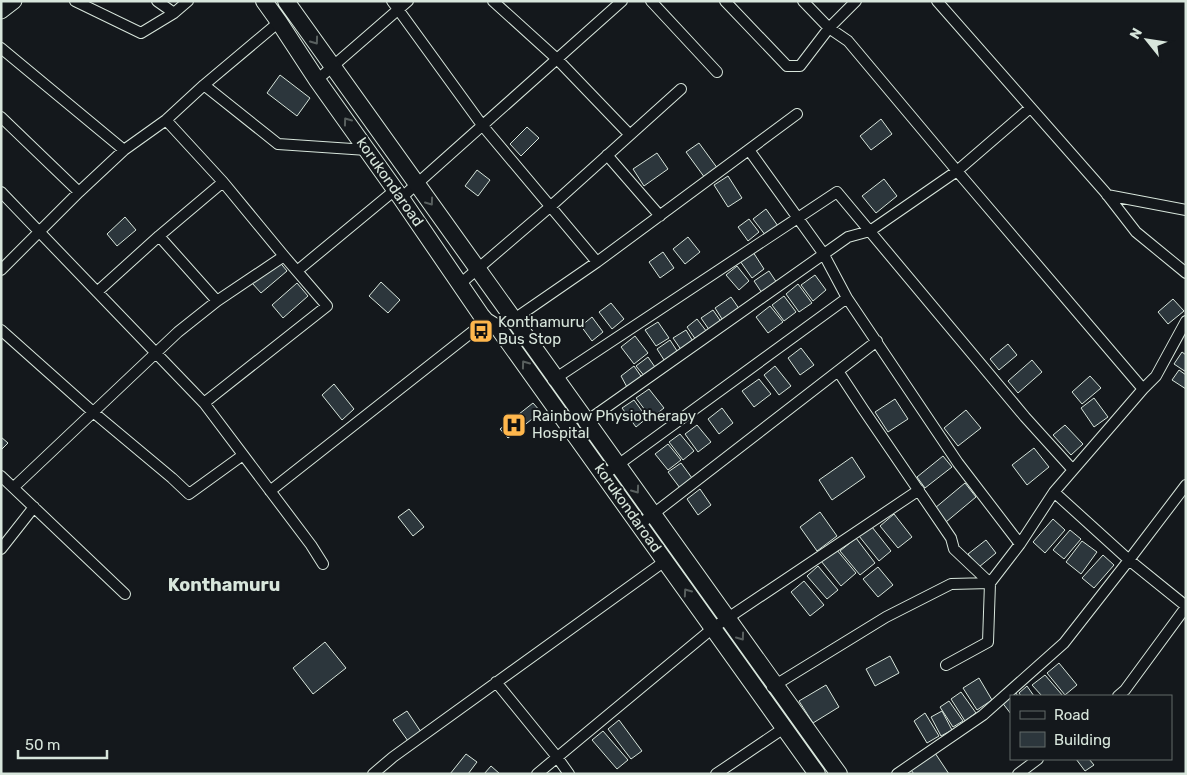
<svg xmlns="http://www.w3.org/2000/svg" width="1187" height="775" viewBox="0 0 1187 775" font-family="Rubik,sans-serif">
  <rect width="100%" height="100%" fill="#14181c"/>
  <!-- building -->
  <path fill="#2c363c" stroke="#d8e6dc" d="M280,75L310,98L297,116L267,93Z
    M881,119L892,134L871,150L860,136Z
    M527,127L539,138L521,156L510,144Z
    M699,143L718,169L705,178L686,152Z
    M657,153L668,169L644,186L633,169Z
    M477,170L490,180L478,196L465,186Z
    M728,176L742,198L728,207L714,185Z
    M884,179L897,196L876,213L862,196Z
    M766,209L778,226L766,236L753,219Z
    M125,217L136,230L117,246L107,234Z
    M749,219L759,232L748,241L738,227Z
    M688,237L700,252L685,264L673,249Z
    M663,252L674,268L660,278L649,262Z
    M753,252L764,269L752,278L740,261Z
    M278,260L287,271L261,293L252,283Z
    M737,266L749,281L739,290L726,275Z
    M769,271L777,283L762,293L754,281Z
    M815,275L826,290L813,301L801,285Z
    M381,282L400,300L388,313L369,296Z
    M297,283L308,296L283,318L272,305Z
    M798,284L812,303L799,312L786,294Z
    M784,296L796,312L784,321L772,305Z
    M731,297L740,310L724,322L715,308Z
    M1173,299L1184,311L1168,324L1158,312Z
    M611,303L624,319L612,329L599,312Z
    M770,306L783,322L768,333L756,317Z
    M713,310L722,323L710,331L701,318Z
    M592,317L603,332L592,341L581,326Z
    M697,319L707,332L696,340L687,327Z
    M658,322L669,338L656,346L645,330Z
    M686,330L694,343L682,351L673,338Z
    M635,336L648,353L634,364L621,347Z
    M670,340L679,354L666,363L657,349Z
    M1008,344L1017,355L999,370L990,359Z
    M801,348L814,365L800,375L788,358Z
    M1182,352L1186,355V372L1174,364Z
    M648,357L657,370L646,378L636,366Z
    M1032,360L1042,372L1018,393L1008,381Z
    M634,366L643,379L628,389L621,376Z
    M775,366L791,386L779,395L764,375Z
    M1179,370L1186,375V389L1172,380Z
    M1090,376L1101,388L1082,404L1072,392Z
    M759,379L771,394L754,407L742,391Z
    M334,384L354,409L342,420L322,395Z
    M649,389L664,408L651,418L636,398Z
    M1094,398L1108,417L1094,427L1081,408Z
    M895,399L908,419L888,432L875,412Z
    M634,400L647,418L636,427L622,408Z
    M533,403L541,412L508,438L500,429Z
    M722,408L733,423L719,434L708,419Z
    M966,410L981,428L958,446L944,428Z
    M697,425L711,442L698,452L685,434Z
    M1065,425L1083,444L1071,455L1053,435Z
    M680,434L694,451L683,460L669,442Z
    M1,437L8,443L1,450Z
    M668,444L681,460L668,470L655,454Z
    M1034,448L1049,467L1027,485L1012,465Z
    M943,456L952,467L925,488L917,477Z
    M852,457L865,477L832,500L819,480Z
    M681,463L692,478L680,488L668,472Z
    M965,483L976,497L946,522L935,508Z
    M700,489L711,505L698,515L687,499Z
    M409,509L424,527L413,536L398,517Z
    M820,512L837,536L817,551L800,527Z
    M894,514L912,537L898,548L880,526Z
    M1053,519L1065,530L1045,553L1033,542Z
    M872,527L891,551L879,561L859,536Z
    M1070,530L1081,539L1064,559L1053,550Z
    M856,538L875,563L860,575L840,551Z
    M986,540L996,553L979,567L968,554Z
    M1082,541L1097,552L1081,574L1066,562Z
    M836,549L856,573L841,586L821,561Z
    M1103,555L1114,565L1094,588L1082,578Z
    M818,566L838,590L827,599L807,576Z
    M878,567L893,585L878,597L863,579Z
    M804,581L824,605L810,616L791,592Z
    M325,642L346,668L313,694L293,668Z
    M890,656L899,673L875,686L866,669Z
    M1059,663L1077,685L1065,695L1047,673Z
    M1045,675L1063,696H1042L1032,685Z
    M979,678L992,700L977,710L963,688Z
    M826,685L839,707L813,723L799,701Z
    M1027,686L1034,696H1021L1019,693Z
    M961,692L976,713L965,721L951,699Z
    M1015,692L1018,696H1011V714L1001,701Z
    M949,701L963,721L953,727L940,707Z
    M407,711L421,732L408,741L393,720Z
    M942,711L952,730L941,736L931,717Z
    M925,713L939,736L927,743L914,721Z
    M619,720L642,751L631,759L608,729Z
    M603,731L628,760L617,769L592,740Z
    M935,753L949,774H914L911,770Z
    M466,754L477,762L468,774H450Z
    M1076,759H1089L1094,765L1085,771Z
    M491,766L500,774H484Z"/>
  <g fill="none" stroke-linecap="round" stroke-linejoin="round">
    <!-- street casing -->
    <g stroke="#d8e6dc" stroke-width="12">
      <path id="street" d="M75,1L141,33L174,13L188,1
        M157,1L174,13
        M392,1L482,125L597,262
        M493,1L557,59L630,135
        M651,1L717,72
        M725,1L787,66H800L829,28L856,1
        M803,1L829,28L848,41L957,171L1143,389
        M937,1L1105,192L1136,232L1186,273
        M1,48L124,150
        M317,80L408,1
        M204,85L278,144L367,150
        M1,117L79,192
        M166,120L223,182L284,256L327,306L204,403
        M749,150L823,253L847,298L958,463L1020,544
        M607,155L660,216
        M1,192L204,403L311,545L323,564
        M1107,195L1186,210
        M401,198L622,1
        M159,236L217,301
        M1,270L79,192L124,150L166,120L204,85L279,22
        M297,271L395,190
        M460,284L551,206L681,89
        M97,292L159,236L223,182
        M510,322L597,262L797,114
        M1,330L93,412L172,478L189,494L243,455
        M838,371L863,409L951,538L954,549L990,583L988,642L946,665
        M553,380L837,192L1025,417L1073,470
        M584,423L848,237L870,231L957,171L1030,108
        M604,475L847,298
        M1,476L125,594
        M14,487L178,332L217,301L284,256
        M270,491L486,321
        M1054,492L1129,560L1186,606
        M639,525L877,341
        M1,549L34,507
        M496,682L557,757L569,774
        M772,687L886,617L951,584L990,583L1020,544L1054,492L1143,389L1156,376L1186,321
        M1118,696L1125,690L1186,607
        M373,774L393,757L665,561
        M537,774L713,628L919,490
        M716,774L784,728
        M897,774L983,715L1064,643L1129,560L1186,485
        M1018,774L1038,759"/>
    </g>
    <!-- secondary casing -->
    <g stroke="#d8e6dc" stroke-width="17">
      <path id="secondary" d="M1,11L14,1"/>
    </g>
    <!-- primary casing -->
    <g stroke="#d8e6dc" stroke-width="18">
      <path id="primary" d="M264,1L279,22L317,80L401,198L481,315L486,321L499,329L817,774
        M286,1L839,774"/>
    </g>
    <!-- street -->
    <use href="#street" stroke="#14181c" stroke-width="10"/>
    <!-- secondary -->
    <use href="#secondary" stroke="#14181c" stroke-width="15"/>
    <!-- primary -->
    <use href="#primary" stroke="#14181c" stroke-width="16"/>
  </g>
  <!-- one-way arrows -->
  <defs><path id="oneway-chevron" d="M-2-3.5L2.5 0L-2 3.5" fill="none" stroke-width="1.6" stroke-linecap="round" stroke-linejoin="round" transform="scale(1.25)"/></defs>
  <g stroke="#59605f">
    <use href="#oneway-chevron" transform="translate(315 41) rotate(54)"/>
    <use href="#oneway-chevron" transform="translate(347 121) rotate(-126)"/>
    <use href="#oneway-chevron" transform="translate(430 202) rotate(54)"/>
    <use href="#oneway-chevron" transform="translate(525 364) rotate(-126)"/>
    <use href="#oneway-chevron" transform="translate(636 490) rotate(54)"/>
    <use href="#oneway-chevron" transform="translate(687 592) rotate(-125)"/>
    <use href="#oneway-chevron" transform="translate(741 637) rotate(54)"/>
  </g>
  <!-- icons -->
  <defs>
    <g id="bus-square" transform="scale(1.25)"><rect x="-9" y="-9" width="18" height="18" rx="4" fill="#ffb74d" stroke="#14181c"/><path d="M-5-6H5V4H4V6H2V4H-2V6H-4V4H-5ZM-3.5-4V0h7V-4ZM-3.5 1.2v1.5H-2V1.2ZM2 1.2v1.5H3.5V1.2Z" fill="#111"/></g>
    <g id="hospital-square" transform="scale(1.25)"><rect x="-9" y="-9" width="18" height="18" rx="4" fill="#ffb74d" stroke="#14181c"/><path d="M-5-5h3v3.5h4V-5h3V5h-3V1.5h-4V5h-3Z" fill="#111"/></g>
  </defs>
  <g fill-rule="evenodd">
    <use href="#bus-square" x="481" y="331"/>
    <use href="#hospital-square" x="514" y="425"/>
  </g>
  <g text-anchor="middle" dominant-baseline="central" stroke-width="4" stroke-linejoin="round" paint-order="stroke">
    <!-- street labels -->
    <g font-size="15" fill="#d8e6dc" stroke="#14181c">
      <text transform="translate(390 182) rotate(55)">korukondaroad</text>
      <text transform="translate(628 508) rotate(55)">korukondaroad</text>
    </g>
    <!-- poi labels -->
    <g font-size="15" fill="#d8e6dc" stroke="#14181c" text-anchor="start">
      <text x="498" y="322">Konthamuru<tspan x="498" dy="17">Bus Stop</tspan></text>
      <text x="532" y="416">Rainbow Physiotherapy<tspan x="532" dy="17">Hospital</tspan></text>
    </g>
    <!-- quarter labels -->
    <g font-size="18" font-weight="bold" fill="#d8e6dc" stroke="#14181c">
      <text x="224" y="585">Konthamuru</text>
    </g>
  </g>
  <!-- border -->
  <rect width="1187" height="775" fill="none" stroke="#d8e6dc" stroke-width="5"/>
  <!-- legend -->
  <rect x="1010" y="695" width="162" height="65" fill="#14181c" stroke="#626a69"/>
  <rect x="1020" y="711" width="25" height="8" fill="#14181c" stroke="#626a69"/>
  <text x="1054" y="720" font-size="15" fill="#d8e6dc">Road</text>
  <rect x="1020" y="732" width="25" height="15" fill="#2c363c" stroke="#626a69"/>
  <text x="1054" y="745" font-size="15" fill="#d8e6dc">Building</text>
  <!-- north arrow -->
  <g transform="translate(1147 40) rotate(300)" stroke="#14181c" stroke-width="4" paint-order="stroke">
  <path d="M0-4L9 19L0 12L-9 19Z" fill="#d8e6dc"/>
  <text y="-8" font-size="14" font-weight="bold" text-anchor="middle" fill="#d8e6dc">N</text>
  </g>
  <!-- scale -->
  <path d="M18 750v8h89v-8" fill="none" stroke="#d8e6dc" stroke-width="2.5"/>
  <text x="25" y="750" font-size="15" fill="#d8e6dc" stroke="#14181c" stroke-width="4" paint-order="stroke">50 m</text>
</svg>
